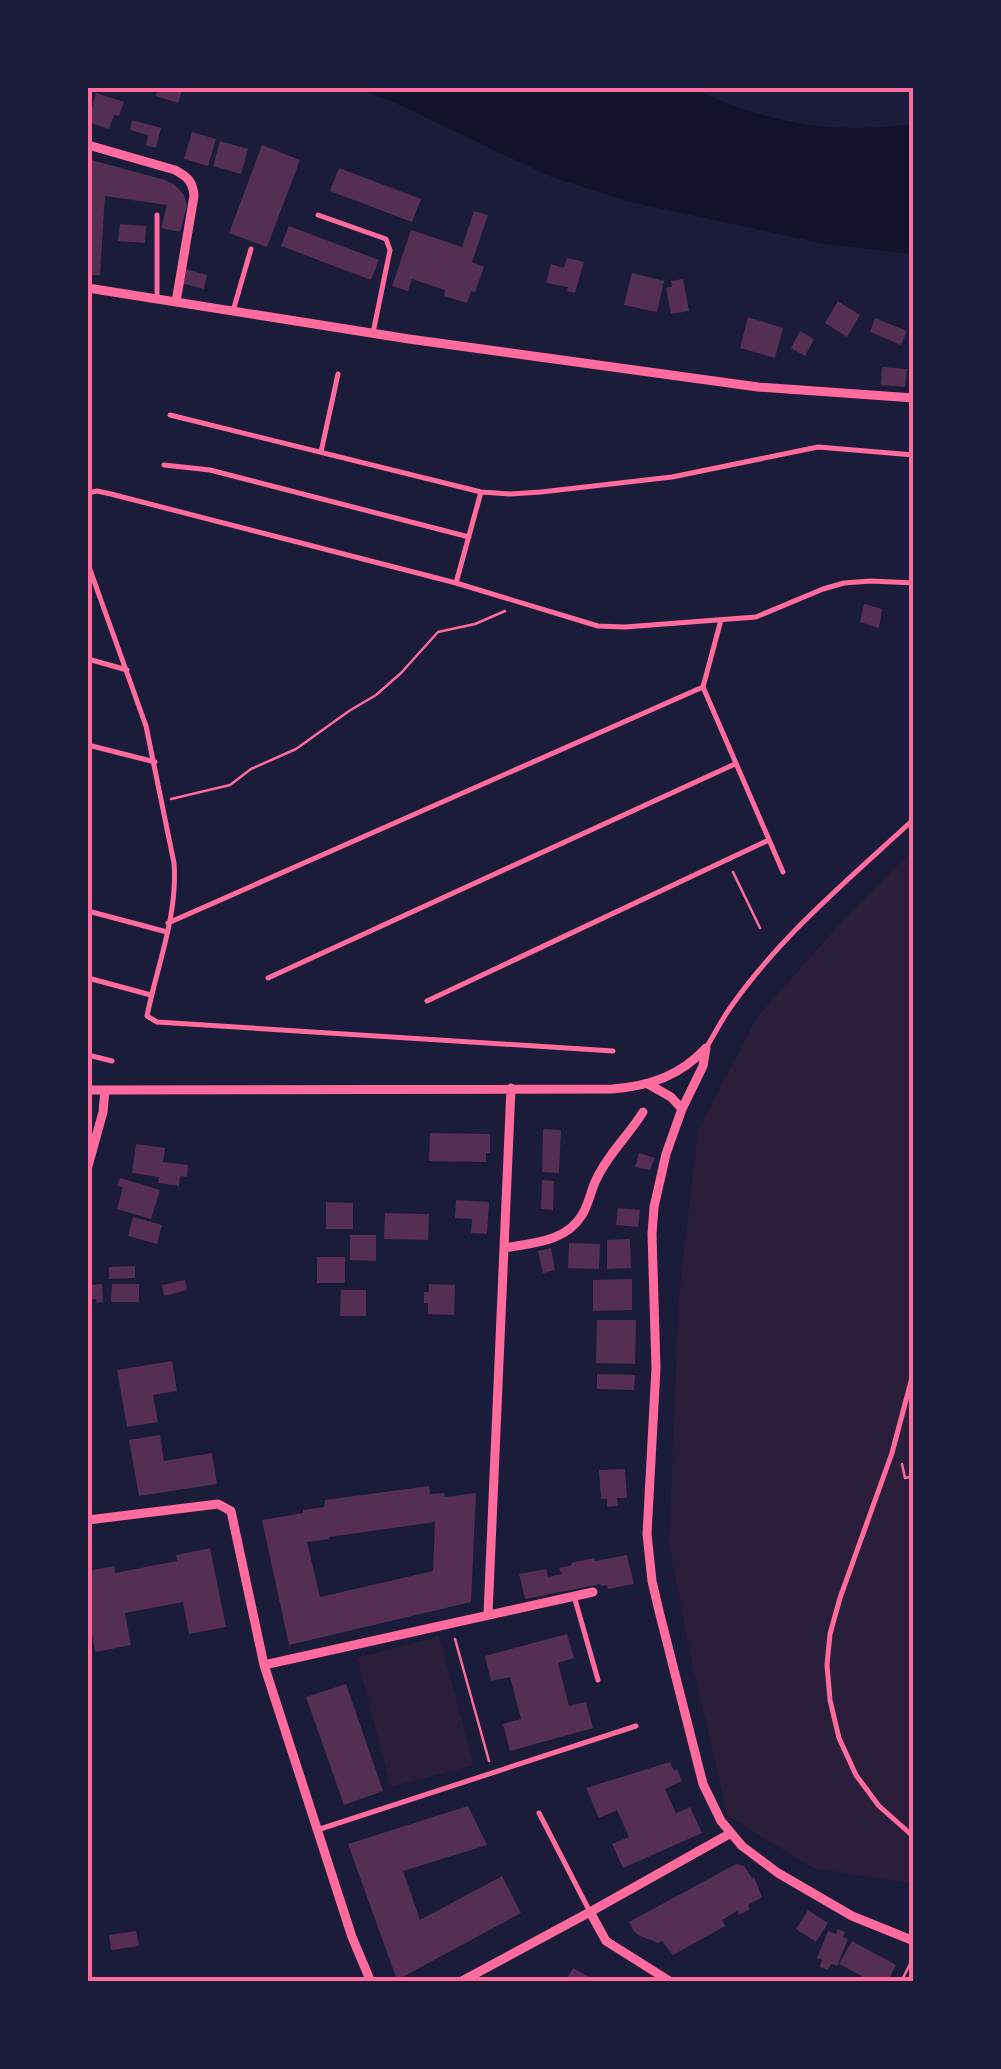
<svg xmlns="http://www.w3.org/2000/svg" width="1001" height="2069" viewBox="0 0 1001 2069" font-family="'Asap Condensed',sans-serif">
  <rect width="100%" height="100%" fill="#1b1b3a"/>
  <!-- green -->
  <path fill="#2a1e3b" d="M913,849V1884L813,1868L728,1816L693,1667L669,1545L679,1295L698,1131L757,1017L840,924Z
    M439,1636L474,1765L391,1787L357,1658Z"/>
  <!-- water -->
  <path fill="#12122b" d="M356,88H691C768,123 829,135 913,124V254L825,244L630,202L549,176L391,101Z"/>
  <!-- building -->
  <path fill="#542f53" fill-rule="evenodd" d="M159,88H183L178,103L156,96Z
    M96,93L124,102L119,116L114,115L109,129L88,122Z
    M132,120L161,128L156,148L146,145L148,135L130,130Z
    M192,132L216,139L208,166L184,159Z
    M220,141L248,149L241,174L213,166Z
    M262,145L300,160L267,247L229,233Z
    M88,159L165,180L175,185L184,195L187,206L180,232L161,228L167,205L105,196L100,275H88Z
    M339,168L421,199L412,222L330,191Z
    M474,211L488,215L472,262L484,267L475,292L471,291L467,303L444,296L445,290L412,279L408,291L392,286L411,230L462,247Z
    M120,224L146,226L145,243L118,241Z
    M289,226L379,260L371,280L281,246Z
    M567,258L584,262L575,293L567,291L568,287L546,283L551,264L564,268Z
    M185,269L207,275L204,289L181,283Z
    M632,273L664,281L657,312L624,305Z
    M683,279L689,311L671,314L666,288L672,287L671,281Z
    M838,301L860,315L847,337L825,323Z
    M748,317L783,328L775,358L740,348Z
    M875,318L907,331L901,345L870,332Z
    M800,331L814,339L805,356L791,348Z
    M882,367L907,369L905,387L881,385Z
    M864,604L882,609L879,628L860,622Z
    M543,1129L561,1130L559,1173L542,1172Z
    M430,1133L490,1134V1153H486V1162L429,1161Z
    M136,1144L165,1148L163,1162L188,1165L187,1177L180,1176L179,1186L158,1183L159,1177L132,1173Z
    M639,1153L655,1158L650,1170L635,1167Z
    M120,1178L160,1190L151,1219L117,1209L123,1187L117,1186Z
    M542,1180L554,1181L553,1210L541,1209Z
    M456,1200L489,1202L487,1234L471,1233L472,1219L455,1218Z
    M326,1202L353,1203V1229H326Z
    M618,1208L640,1210L638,1227L616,1225Z
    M385,1213L429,1214L428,1240L384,1239Z
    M133,1217L162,1225L157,1244L128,1236Z
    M350,1235H376V1261L350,1260Z
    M630,1239L631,1268L607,1269V1240Z
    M569,1243L600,1244L599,1269L568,1268Z
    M551,1248L555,1270L543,1273L538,1251Z
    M317,1257H345V1283H317Z
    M135,1266V1278L109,1279V1267Z
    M632,1279V1310L593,1311V1280Z
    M185,1280L187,1290L164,1296L162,1285Z
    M102,1284L103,1302L97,1303L96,1299H88V1285Z
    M112,1284H139V1302H111Z
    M429,1284L455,1285L454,1315L428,1314V1303H424V1292H429Z
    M341,1290H366V1316H340Z
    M597,1320H636L635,1364L596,1363Z
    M172,1361L177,1391L153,1395L158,1422L127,1427L117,1370Z
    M597,1374L635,1375L634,1390L597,1389Z
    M160,1435L164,1461L212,1453L217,1484L139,1496L129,1440Z
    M625,1469L627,1498H617L618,1506L607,1507V1499H601L599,1470Z
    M429,1486L430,1494L444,1493L445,1497L476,1493L471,1602L289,1645L262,1520L303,1513V1510L324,1507L325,1500ZM435,1522L433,1571L320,1597L307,1542L330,1539L329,1537Z
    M210,1548L226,1627L189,1634L183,1602L125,1613L131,1645L95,1652L88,1614V1571L114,1566L115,1573L177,1561L176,1555Z
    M627,1555L634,1584L608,1589L607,1585L601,1586L600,1584L525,1599L519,1574L546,1569L548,1577L561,1574L559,1568L572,1565L571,1563L594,1558L595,1561Z
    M567,1634L574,1658L558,1663L569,1706L586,1702L593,1728L510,1751L503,1724L521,1719L510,1677L491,1681L485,1656Z
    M346,1684L383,1791L344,1805L306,1697Z
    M670,1762L674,1771L677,1769L682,1781L665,1789L676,1813L690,1807L702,1833L623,1868L612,1844L629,1837L617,1810L599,1818L586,1788Z
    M468,1806L487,1845L403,1871L420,1920L502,1876L521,1913L397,1980L348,1844Z
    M736,1864L744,1866L752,1878L754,1877L762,1897L748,1905L750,1909L739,1915L737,1911L722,1920L725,1926L673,1955L662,1941L658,1943L638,1935L633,1930L629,1922Z
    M808,1910L828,1923L816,1942L796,1929Z
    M838,1929L845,1932L843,1937L848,1939L837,1966L831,1964L828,1970L820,1967L822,1960L817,1958L828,1931L836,1934Z
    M136,1931L139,1946L111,1950L109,1935Z
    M852,1941L896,1965L887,1982H873L839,1964Z
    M573,1968L598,1982H565Z"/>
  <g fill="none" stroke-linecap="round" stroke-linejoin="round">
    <!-- path -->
    <path stroke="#ff6b9d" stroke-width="2.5" d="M171,799L230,785L251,769L296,749L349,711L376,695L401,673L438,632L475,624L505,611
      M733,872L760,928
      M902,1464L905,1478L914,1476
      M455,1639L489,1761
      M901,1982L914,1956"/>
    <!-- service -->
    <path stroke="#ff6b9d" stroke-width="5" d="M157,215V299
      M318,215L386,239L390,250L373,333
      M233,311L251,249
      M170,415L481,492L510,494L541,492L672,477L818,447L914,455
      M321,452L338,374
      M164,465L210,470L469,537
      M88,493L97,491L111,494L456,583L598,626L625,627L756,617L823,589L844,583L871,581L914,583
      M88,564L146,726L174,863C178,915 157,966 147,1016L157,1022L613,1051
      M456,583L481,492
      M721,620L703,687L783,872
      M88,659L127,670
      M88,745L155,762
      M88,911L167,932
      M168,923L703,687
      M88,978L151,995
      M268,978L735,764
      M427,1001L769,840
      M706,1048C714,1035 721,1021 730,1008C780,936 850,878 914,819
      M88,1055L112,1061
      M914,1370L892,1453L840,1598L830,1634L827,1665L830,1700L839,1738L856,1775L879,1806L914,1837
      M574,1596L598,1680
      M539,1813L590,1912
      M317,1830L636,1726"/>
    <!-- minor -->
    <path stroke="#ff6b9d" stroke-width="9" d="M88,145L175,170C188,177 193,182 194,196L176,302
      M88,288L409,339L758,387L914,398
      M706,1048L703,1066L682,1109L666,1154L654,1207L652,1234L656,1368L647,1534L652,1581L659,1611L703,1784L721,1821L742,1846L778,1873L852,1916L914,1941
      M648,1084L671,1097L682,1109
      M88,1090L612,1089C650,1086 680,1076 706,1048
      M88,1166L103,1112L105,1090
      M504,1248C532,1243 566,1242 582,1215C589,1204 591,1189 597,1178C608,1154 629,1135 643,1112
      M88,1520L218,1504L231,1511L264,1665L352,1937L371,1982
      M488,1614L511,1088
      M264,1665L593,1592
      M590,1912L606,1941L671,1982
      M460,1982L590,1912L731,1833"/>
  </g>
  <!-- border -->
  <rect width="1001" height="2069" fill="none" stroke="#1b1b3a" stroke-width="180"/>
  <rect x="90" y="90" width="821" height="1889" fill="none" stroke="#ff6b9d" stroke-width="4"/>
</svg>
